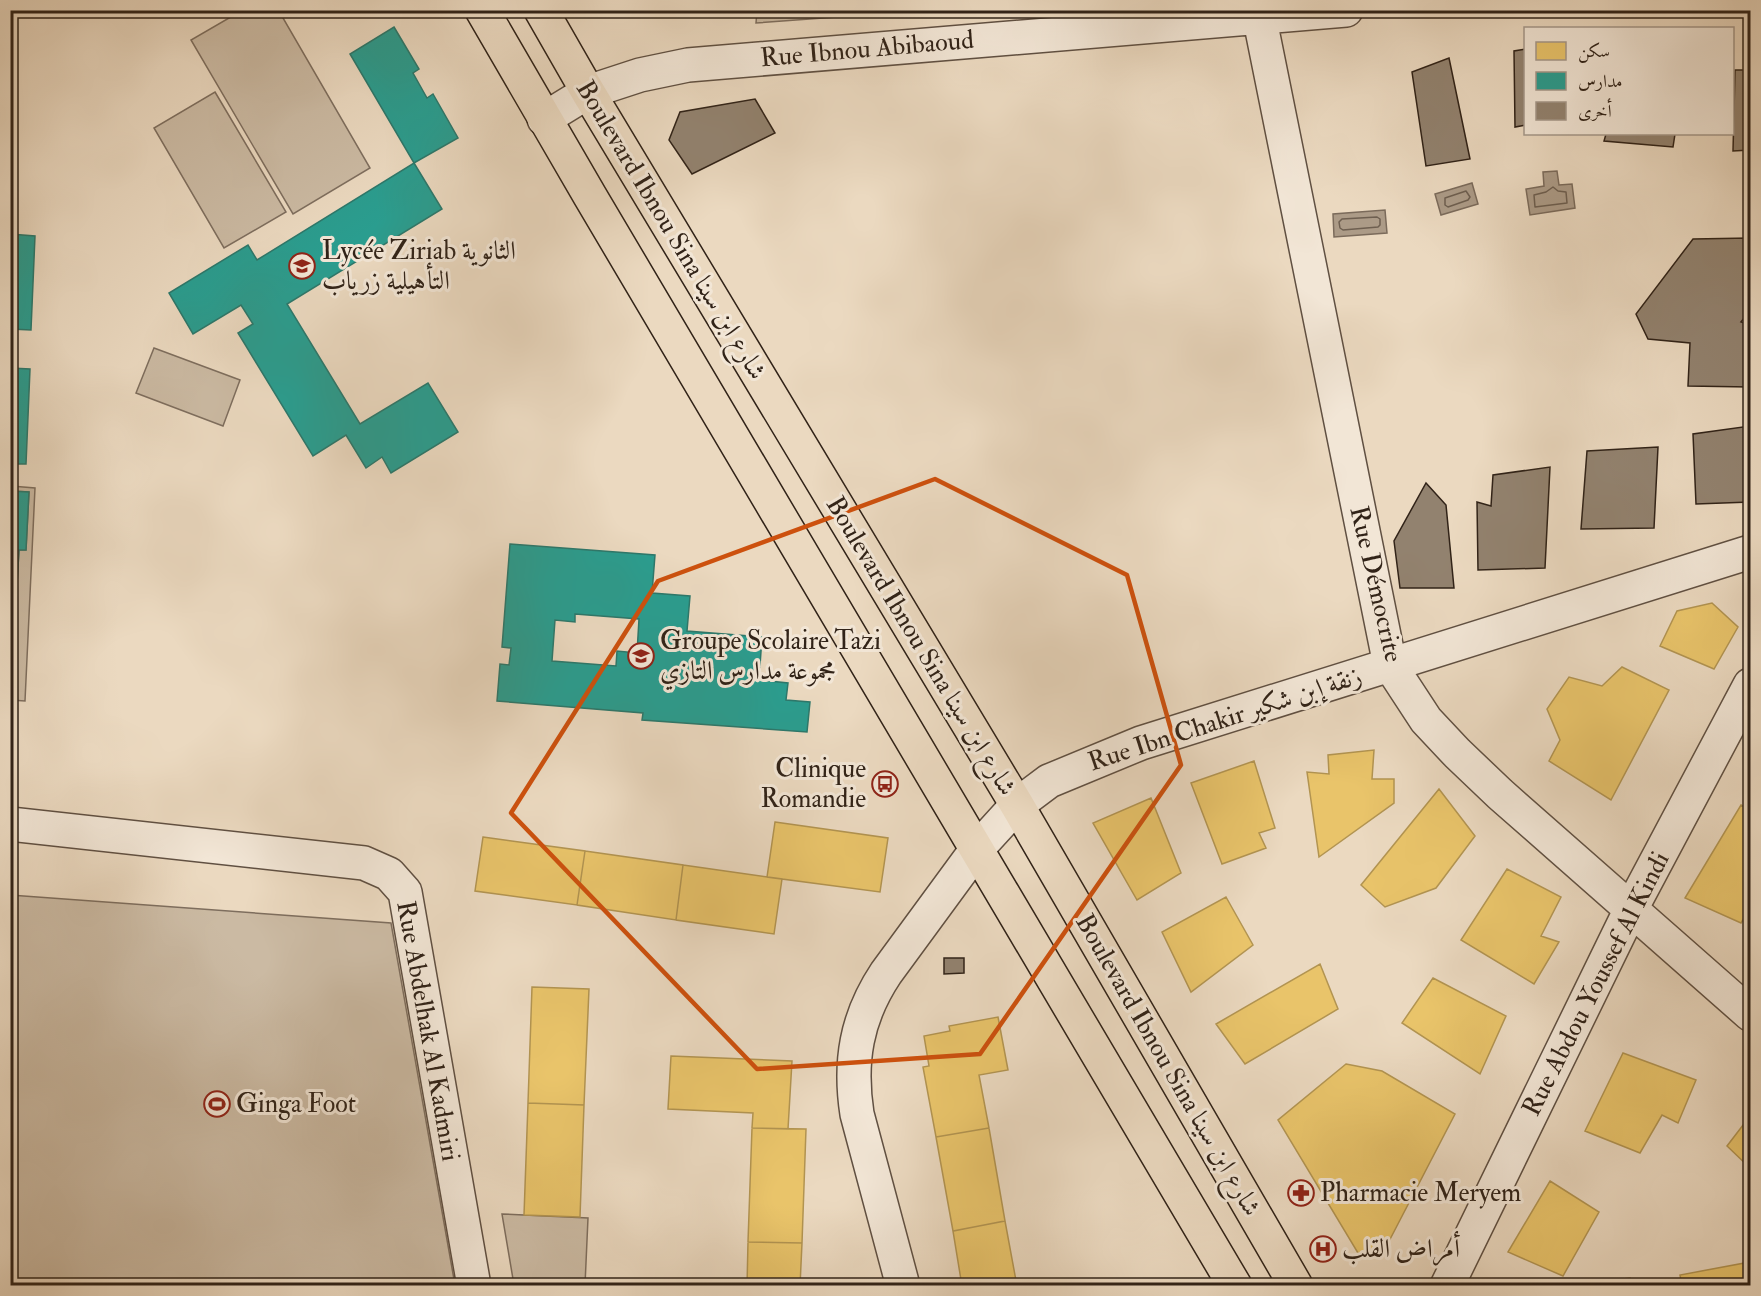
<svg xmlns="http://www.w3.org/2000/svg" width="1761" height="1296" viewBox="0 0 1761 1296" font-family="'IM FELL Double Pica',Amiri,serif">
  <rect width="100%" height="100%" fill="#ebd9c0"/>
  <filter id="stains"><feTurbulence type="fractalNoise" baseFrequency=".00333" numOctaves="4"/><feColorMatrix values="0 0 0 0 .2 0 0 0 0 .09 0 0 0 0 .02 0 0 0 .5 -.17"/></filter>
  <radialGradient id="worn" r=".72"><stop offset=".6" stop-color="#630" stop-opacity="0"/><stop offset="1" stop-color="#630" stop-opacity=".3"/></radialGradient>
  <!-- green -->
  <path fill="#cbbaa3" stroke="#7e6e5e" stroke-width="1.5" d="M241,11H279L370,168L293,214L191,40Z
    M757,11V10L919,11L756,23Z
    M215,92L286,212L224,248L154,128Z
    M154,348L240,380L223,426L136,393Z
    M11,486L35,488L25,701L11,700L10,617H15L19,550H26L29,492L11,491Z
    M10,895L391,923L455,1285H11Z
    M502,1214L588,1218L585,1285H514Z"/>
  <!-- water -->
  <path fill="#ac9b87" stroke="#7b6b5b" stroke-width="1.5" d="M1557,171L1559,185L1572,184L1575,208L1530,215L1526,189L1544,186L1543,172Z
    M1472,183L1478,204L1441,215L1435,194Z
    M1385,210L1387,233L1334,237L1333,214Z"/>
  <!-- homes -->
  <path fill="#e9c46a" stroke="#b29451" stroke-width="1.5" d="M1712,603L1738,627L1714,669L1660,646L1677,611Z
    M1622,667L1669,690L1611,800L1549,761L1560,740L1547,709L1569,677L1602,686Z
    M1374,750L1372,779H1394V803L1319,857L1307,772L1329,774L1328,755Z
    M1254,761L1275,828L1259,833L1266,848L1222,864L1191,783Z
    M1439,789L1475,836L1436,888L1385,907L1361,885Z
    M1151,798L1181,873L1137,900L1093,823Z
    M1741,805L1750,810V908L1741,923L1685,898Z
    M775,822L888,838L880,892L767,877Z
    M483,837L585,851L577,905L475,891Z
    M585,851L683,865L676,920L577,905Z
    M683,865L782,879L774,934L676,920Z
    M1507,869L1561,897L1541,936L1559,942L1534,984L1461,940Z
    M1226,897L1253,945L1191,992L1162,932Z
    M1320,964L1338,1009L1245,1064L1216,1024Z
    M1433,978L1506,1016L1480,1074L1402,1023Z
    M532,987L589,989L584,1105L528,1103Z
    M998,1017L1008,1070L979,1075L989,1128L936,1137L923,1067L929,1066L924,1036L950,1031L949,1026Z
    M1623,1053L1696,1080L1678,1123L1662,1115L1640,1153L1585,1131Z
    M671,1056L792,1061L788,1129L752,1128L753,1113L668,1109Z
    M1346,1064L1382,1071L1455,1114L1386,1247L1361,1258L1278,1120Z
    M528,1103L584,1105L580,1217L524,1215Z
    M1750,1116V1168L1727,1146Z
    M752,1128L806,1129L802,1243L748,1242Z
    M989,1128L1005,1221L953,1231L936,1137Z
    M1550,1181L1599,1212L1563,1276L1508,1252Z
    M1005,1221L1017,1286H962L953,1231Z
    M748,1242L802,1243L800,1286H747Z
    M1750,1262V1286H1682L1680,1275Z
    M1630,1278L1631,1286H1574V1285Z"/>
  <!-- schools -->
  <path fill="#2a9d8f" stroke="#2c786b" stroke-width="1.5" fill-rule="evenodd" d="M394,27L419,69L413,73L427,98L433,94L458,138L414,163L350,54Z
    M414,163L442,209L287,304L360,424L428,383L458,432L391,473L382,457L366,468L346,435L313,456L238,333L253,324L241,305L193,334L169,293L248,245L257,260Z
    M10,234L35,236L31,330L10,329Z
    M10,368L30,369L26,464H10Z
    M10,491L29,492L26,550H19L15,618L10,617Z
    M510,544L655,555L652,593L690,596L687,631L762,637L759,680L788,683L786,700L810,702L807,732L642,720L643,713L497,701L500,664L509,665L511,648L502,647ZM575,614L639,619L637,653L617,651L616,666L552,661L555,620L575,622Z"/>
  <g fill="none" stroke-linecap="round" stroke-linejoin="round">
    <!-- shore -->
    <path stroke="#6e5f50" stroke-width="1.5" d="M1553,187L1558,191L1566,192L1567,203L1535,207L1534,195L1546,192Z
      M1466,191L1470,197L1468,200L1448,207L1445,205V198Z
      M1377,217L1380,219V225L1378,227L1343,230L1340,228L1339,222L1342,219Z"/>
  </g>
  <!-- building -->
  <path fill="#92826f" stroke="#312318" stroke-width="1.5" d="M1526,49V125L1515,127L1514,51Z
    M1449,58L1470,159L1426,166L1412,72Z
    M1735,70H1750V150L1733,151Z
    M755,99L775,133L692,174L669,140L680,112Z
    M1606,134H1675L1673,147L1604,141Z
    M1750,238V311L1741,322L1750,325V387L1688,386L1690,343L1648,339L1636,314L1693,239Z
    M1750,426V502L1696,504L1693,434Z
    M1658,447L1654,528L1581,529L1587,451Z
    M1550,467L1545,568L1478,570L1477,502L1491,506L1493,475Z
    M1426,483L1446,505L1454,588H1400L1394,541Z
    M944,958H964V973L944,974Z"/>
  <g fill="none" stroke-linecap="round" stroke-linejoin="round">
    <!-- minor casing -->
    <g stroke="#605042" stroke-width="36">
      <path id="minor" d="M1258,10L1390,665L1426,720L1457,753L1500,794L1750,1014
        M544,119L588,92L640,75L688,65L1346,10
        M10,824L364,863L389,874L405,892L474,1286
        M903,1286L857,1114C849,1062 856,1018 886,973L977,849L1017,805L1049,781L1141,743L1750,552
        M1447,1286L1631,909L1750,685"/>
    </g>
    <!-- major casing -->
    <g stroke="#312318" stroke-width="36">
      <path id="major" d="M482,10L590,196L1235,1286
        M541,10L588,92L1017,805L1296,1286"/>
    </g>
    <!-- minor -->
    <use href="#minor" stroke="#f2e6d6" stroke-width="33"/>
    <!-- major -->
    <use href="#major" stroke="#ebd9c0" stroke-width="33"/>
  </g>
  <!-- marked area -->
  <path fill="none" stroke="#cd510e" stroke-width="4.5" stroke-linejoin="round" d="M935,479L1127,575L1181,765L980,1054L757,1069L511,813L658,581Z"/>
  <!-- icons -->
  <defs>
    <g id="school-ring" transform="scale(1.35)"><circle r="9.5" fill="#f2e6d6" stroke="#8f2418" stroke-width="1.5"/><path d="M0-5L7-2L0 1L-7-2ZM-4 1L0 2.5L4 1V4Q0 6-4 4Z" fill="#8f2418"/></g>
    <g id="bus-ring" transform="scale(1.35)"><circle r="9.5" fill="#f2e6d6" stroke="#8f2418" stroke-width="1.5"/><path d="M-5-6H5V4H4V6H2V4H-2V6H-4V4H-5ZM-3.5-4V0h7V-4ZM-3.5 1.2v1.5H-2V1.2ZM2 1.2v1.5H3.5V1.2Z" fill="#8f2418"/></g>
    <g id="stadium-ring" transform="scale(1.35)"><circle r="9.5" fill="#f2e6d6" stroke="#8f2418" stroke-width="1.5"/><path d="M0-5a6.5 5 0 1 0 0 10a6.5 5 0 1 0 0-10ZM-3.5-1.8h7v3.6h-7Z" fill="#8f2418"/></g>
    <g id="pharmacy-ring" transform="scale(1.35)"><circle r="9.5" fill="#f2e6d6" stroke="#8f2418" stroke-width="1.5"/><path d="M-2-6h4v4h4v4h-4v4h-4v-4h-4v-4h4Z" fill="#8f2418"/></g>
    <g id="hospital-ring" transform="scale(1.35)"><circle r="9.5" fill="#f2e6d6" stroke="#8f2418" stroke-width="1.5"/><path d="M-5-5h3v3.5h4V-5h3V5h-3V1.5h-4V5h-3Z" fill="#8f2418"/></g>
  </defs>
  <g fill-rule="evenodd">
    <use href="#school-ring" x="302" y="266"/>
    <use href="#school-ring" x="641" y="656"/>
    <use href="#bus-ring" x="885" y="784"/>
    <use href="#stadium-ring" x="217" y="1104"/>
    <use href="#pharmacy-ring" x="1301" y="1193"/>
    <use href="#hospital-ring" x="1323" y="1249"/>
  </g>
  <g text-anchor="middle" dominant-baseline="central" stroke-width="6" stroke-linejoin="round" paint-order="stroke">
    <!-- street labels -->
    <g font-size="26" fill="#312318" stroke="#f2e6d6">
      <text transform="translate(867 49) rotate(-5)">Rue Ibnou Abibaoud</text>
      <text transform="translate(671 230) rotate(59)">Boulevard Ibnou Sina شارع ابن سينا</text>
      <text transform="translate(1376 584) rotate(77)">Rue Démocrite</text>
      <text transform="translate(921 646) rotate(59)">Boulevard Ibnou Sina شارع ابن سينا</text>
      <text transform="translate(1225 719) rotate(-18)">Rue Ibn Chakir زنقة إبن شكير</text>
      <text transform="translate(1596 984) rotate(-63)">Rue Abdou Youssef Al Kindi</text>
      <text transform="translate(428 1031) rotate(80)">Rue Abdelhak Al Kadmiri</text>
      <text transform="translate(1168 1065) rotate(60)">Boulevard Ibnou Sina شارع ابن سينا</text>
    </g>
    <!-- poi labels -->
    <g font-size="26" fill="#312318" stroke="#f2e6d6" text-anchor="start">
      <text x="322" y="251">Lycée Ziriab الثانوية<tspan x="322" dy="30">التأهيلية زرياب</tspan></text>
      <text x="660" y="641">Groupe Scolaire Tazi<tspan x="660" dy="30">مجموعة مدارس التازي</tspan></text>
      <text x="866" y="769" text-anchor="end">Clinique<tspan x="866" dy="30">Romandie</tspan></text>
      <text x="236" y="1104">Ginga Foot</text>
      <text x="1320" y="1193">Pharmacie Meryem</text>
      <text x="1342" y="1249">أمراض القلب</text>
    </g>
  </g>
  <!-- margin -->
  <rect width="1761" height="1296" fill="none" stroke="#ebd9c0" stroke-width="36"/>
  <rect x="12" y="12" width="1737" height="1272" fill="none" stroke="#312318" stroke-width="3"/>
  <rect x="18" y="18" width="1725" height="1260" fill="none" stroke="#312318" stroke-width="1.5"/>
  <!-- legend -->
  <rect x="1524" y="27" width="210" height="108" fill="#f2e6d6" stroke="#a5988a" stroke-width="1.5"/>
  <rect x="1536" y="42" width="30" height="18" fill="#e9c46a" stroke="#a5988a" stroke-width="1.5"/>
  <text x="1578" y="57" font-size="18" fill="#312318">سكن</text>
  <rect x="1536" y="72" width="30" height="18" fill="#2a9d8f" stroke="#a5988a" stroke-width="1.5"/>
  <text x="1578" y="87" font-size="18" fill="#312318">مدارس</text>
  <rect x="1536" y="102" width="30" height="18" fill="#92826f" stroke="#a5988a" stroke-width="1.5"/>
  <text x="1578" y="117" font-size="18" fill="#312318">أخرى</text>
  <rect width="100%" height="100%" filter="url(#stains)"/>
  <rect width="100%" height="100%" fill="url(#worn)"/>
</svg>
